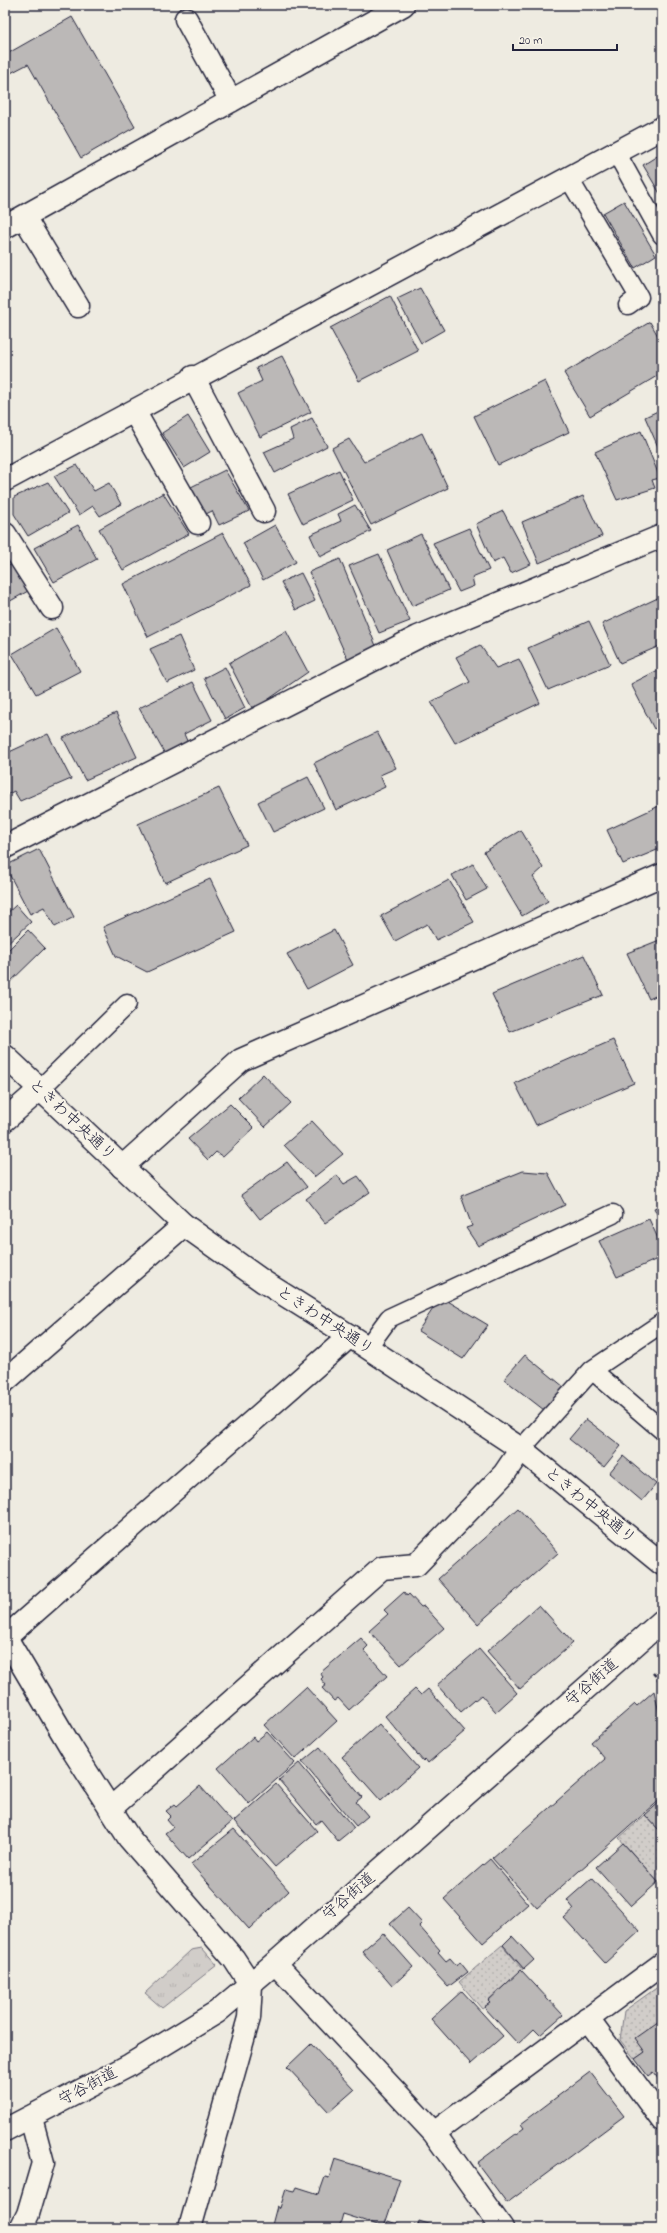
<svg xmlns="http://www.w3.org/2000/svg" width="667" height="2233" viewBox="0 0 667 2233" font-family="'Indie Flower','Klee One',sans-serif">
  <defs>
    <pattern id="grass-tufts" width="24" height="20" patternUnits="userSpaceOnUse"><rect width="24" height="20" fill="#d1cdc9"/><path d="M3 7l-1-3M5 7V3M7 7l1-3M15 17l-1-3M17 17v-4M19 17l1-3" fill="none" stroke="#b3b0ae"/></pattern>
    <pattern id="garden-dots" width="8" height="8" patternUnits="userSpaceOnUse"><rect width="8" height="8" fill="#d1cdc9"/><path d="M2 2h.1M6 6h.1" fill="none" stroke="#b3b0ae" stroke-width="1.8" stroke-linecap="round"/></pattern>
  </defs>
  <rect width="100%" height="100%" fill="#eeebe1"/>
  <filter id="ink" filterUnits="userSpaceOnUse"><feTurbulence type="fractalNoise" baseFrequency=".025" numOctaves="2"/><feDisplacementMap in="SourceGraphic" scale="8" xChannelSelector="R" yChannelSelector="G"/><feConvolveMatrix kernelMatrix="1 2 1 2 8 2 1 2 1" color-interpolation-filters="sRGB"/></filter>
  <g filter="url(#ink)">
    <!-- grass -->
    <path fill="url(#grass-tufts)" stroke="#7a7882" d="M202,1948L217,1965L162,2008L145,1993L191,1950Z"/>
    <!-- garden -->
    <path fill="url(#garden-dots)" stroke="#7a7882" d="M645,1815L662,1833V1882L660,1884L619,1838Z
      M502,1945L523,1969L488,2000L490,2003L482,2009L459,1982Z
      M662,1984V2019L645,2052L635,2059L620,2040L624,2011Z"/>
    <!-- building -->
    <path fill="#bbb8b7" stroke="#22223b" d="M72,17L135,127L81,158L28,64L5,76V55Z
      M662,153V197L643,165Z
      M624,201L656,255L635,268L603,213Z
      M420,288L444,330L421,343L397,299Z
      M390,296L418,351L359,381L330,328Z
      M650,322L662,343V373L590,416L564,373Z
      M282,356L311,412L260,437L238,393L262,381L256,368Z
      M545,381L569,432L498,465L474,416Z
      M662,409V456L645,417Z
      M188,416L210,452L184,468L162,433Z
      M312,418L327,446L275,473L264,452L293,439L290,429Z
      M641,431L660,478L652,480L655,488L617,500L595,452Z
      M422,433L448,488L371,525L332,448L349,439L364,462Z
      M77,465L94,491L109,483L121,504L100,516L93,506L79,515L54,476Z
      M225,470L249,511L219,525L212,511L202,516L187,489Z
      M339,470L353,500L303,524L288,494Z
      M48,482L68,513L28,536L14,514V497Z
      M163,493L189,534L123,570L99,529Z
      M583,496L602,536L539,563L522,522Z
      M355,505L371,531L320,557L310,535L341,521L338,514Z
      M503,511L531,564L511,573L503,558L493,563L476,524Z
      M78,525L97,559L54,582L34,548Z
      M275,525L296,562L263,580L243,543Z
      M469,528L489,570L472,577L474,586L459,592L433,543Z
      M223,533L251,585L148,637L123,584Z
      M421,534L449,590L412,606L387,550Z
      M379,554L410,621L379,633L349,566Z
      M340,559L379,653L351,667L309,572Z
      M12,564L28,591L5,604V568Z
      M301,573L315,601L296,610L281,582Z
      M662,596V645L620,663L602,624Z
      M589,621L610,664L548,690L528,648Z
      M56,628L80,671L36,694L12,654Z
      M286,631L308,672L253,710L229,663Z
      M179,636L194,670L167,683L150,649Z
      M480,645L496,668L519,659L540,703L455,743L431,702L470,682L456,657Z
      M225,667L245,708L225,719L204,678Z
      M662,668V724L654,729L631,684Z
      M193,682L212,720L184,734L188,743L165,754L139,708Z
      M116,713L137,757L85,780L63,738Z
      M377,732L396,768L380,775L385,787L336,810L314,763Z
      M48,734L71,779L20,801L14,791L5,796V754Z
      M308,777L324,808L273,832L258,802Z
      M219,788L247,845L165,883L138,824Z
      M659,806L662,811V848L623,864L607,830Z
      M521,830L543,868L533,877L548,901L522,916L484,852Z
      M39,849L74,917L55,927L44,907L30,914L5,866Z
      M473,864L487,889L466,900L452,875Z
      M210,879L236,932L147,972L116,956L103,927Z
      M449,880L474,922L436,940L427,924L395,941L381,916Z
      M16,905L31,922L5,946V915Z
      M28,930L45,948L5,987V953Z
      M334,930L353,965L307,989L287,954Z
      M662,939V993L649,999L627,953Z
      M584,955L603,995L510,1032L492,994Z
      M613,1040L634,1083L536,1125L515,1083Z
      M263,1074L291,1103L265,1127L238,1098Z
      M230,1104L254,1128L223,1157L216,1152L208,1160L188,1139Z
      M312,1121L343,1154L314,1177L284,1145Z
      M287,1162L307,1187L260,1219L241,1195Z
      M523,1171L548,1173L565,1205L478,1246L466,1228L472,1226L461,1196Z
      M337,1175L344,1184L358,1176L370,1192L325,1223L306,1199Z
      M662,1205V1224L654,1208Z
      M649,1219L662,1247V1257L617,1277L599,1241Z
      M441,1297L488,1325L463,1359L418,1331Z
      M525,1355L564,1387L544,1410L504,1379Z
      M586,1419L621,1446L604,1467L569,1439Z
      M623,1456L656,1484L642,1501L609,1473Z
      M518,1508L558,1553L478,1624L438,1579Z
      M404,1592L407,1596L409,1594L421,1607L424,1606L444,1628L401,1665L369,1631L388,1614L384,1610Z
      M539,1605L573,1643L520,1689L487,1651Z
      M361,1638L368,1646L364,1650L387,1676L349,1710L338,1698L334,1701L322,1688L326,1685L321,1679L323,1677L320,1673Z
      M479,1649L517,1693L496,1712L481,1695L461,1712L437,1685Z
      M306,1687L337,1721L295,1759L264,1725Z
      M415,1689L421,1695L428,1689L465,1731L428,1763L425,1759L423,1761L385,1716Z
      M654,1691L662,1725V1798L537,1908L492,1858L605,1759L591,1742L635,1704L637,1706Z
      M379,1724L418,1768L381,1801L342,1757Z
      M267,1732L295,1763L249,1804L218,1768L253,1737L256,1741Z
      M320,1747L362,1797L356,1802L368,1816L356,1826L302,1762Z
      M299,1763L354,1828L338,1841L321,1820L316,1824L279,1780Z
      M276,1784L317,1831L275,1867L234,1821Z
      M200,1786L232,1822L188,1859L165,1833L173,1827L167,1820L171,1816L166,1811L175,1804L177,1806Z
      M662,1800V1833L645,1815Z
      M234,1829L289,1891L249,1929L191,1864Z
      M623,1843L658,1882L631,1906L596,1867Z
      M490,1859L528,1904L483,1943L444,1899Z
      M592,1878L640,1931L605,1963L564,1918L574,1909L567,1900Z
      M408,1908L422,1923L419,1926L440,1950L438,1952L446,1961L450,1958L457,1966L460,1962L468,1972L448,1987L390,1924Z
      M383,1933L413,1967L392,1986L362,1951Z
      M512,1936L534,1960L524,1969L503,1945Z
      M521,1970L563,2015L540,2035L534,2029L518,2044L484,2007L490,2003L488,2001Z
      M462,1991L503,2036L471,2064L431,2019Z
      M662,2019V2084L653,2072L648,2076L635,2059L645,2052L635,2038Z
      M311,2044L354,2090L329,2112L287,2067Z
      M590,2072L624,2116L507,2203L477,2163L524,2128L521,2124Z
      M335,2159L400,2179L384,2227L343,2214L339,2228H278L272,2225L277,2206L280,2208L286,2189L295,2191L297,2187L319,2194L325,2177L329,2178Z
      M388,2221L403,2226V2228H386Z
      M419,2221L439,2227L413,2228L414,2225L418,2226Z"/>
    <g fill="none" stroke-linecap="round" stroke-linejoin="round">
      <!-- service casing -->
      <g stroke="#22223b" stroke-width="21">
        <path id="service" d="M616,152L662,235
          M568,177L639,297L628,305
          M39,1090L127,1004
          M367,1348L389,1318L613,1214
          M592,1370L662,1323
          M521,1449L592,1370L662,1430"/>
      </g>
      <!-- minor casing -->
      <g stroke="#22223b" stroke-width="25">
        <path id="minor" d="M186,19L231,101
          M24,217L78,306
          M5,227L403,5
          M193,377L264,511
          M134,411L198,523
          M5,480L662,128
          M5,534L52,608
          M5,847L418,637L662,536
          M5,1120L39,1090
          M122,1167L241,1060L662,875
          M5,1381L184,1225
          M5,1636L72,1749L129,1838L234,1959L251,1985L249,2018L190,2228
          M6,1637L350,1336
          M110,1809L382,1568L416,1565L504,1474L521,1449
          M275,1963L434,2133L502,2228
          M587,2018L662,2120
          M434,2133L662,1964
          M21,2228L28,2214L43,2163L31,2118"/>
      </g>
      <!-- tertiary casing -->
      <g stroke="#22223b" stroke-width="25">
        <path id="tertiary" d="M5,1056L184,1225L264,1282L350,1336L521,1449L662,1564"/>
      </g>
      <!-- primary casing -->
      <g stroke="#22223b" stroke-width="25">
        <path id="primary" d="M5,2130L130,2065L217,2012L275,1963L662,1621"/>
      </g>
      <!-- path -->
      <path stroke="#22223b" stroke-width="2.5" stroke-dasharray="4 3" stroke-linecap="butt" d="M653,1673L659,1680L662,1695"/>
      <!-- service -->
      <use href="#service" stroke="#f7f3e8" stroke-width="18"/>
      <!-- minor -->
      <use href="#minor" stroke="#f7f3e8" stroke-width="22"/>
      <!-- tertiary -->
      <use href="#tertiary" stroke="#f7f3e8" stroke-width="22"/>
      <!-- primary -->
      <use href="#primary" stroke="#f7f3e8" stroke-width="22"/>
    </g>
  </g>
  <g text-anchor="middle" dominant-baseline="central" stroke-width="4" stroke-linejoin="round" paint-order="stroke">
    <!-- street labels -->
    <g font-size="16" fill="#22223b" stroke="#f7f3e8">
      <text transform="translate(72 1120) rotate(43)">ときわ中央通り</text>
      <text transform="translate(325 1321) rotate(33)">ときわ中央通り</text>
      <text transform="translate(590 1506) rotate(39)">ときわ中央通り</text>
      <text transform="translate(592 1683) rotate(-41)">守谷街道</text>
      <text transform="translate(349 1897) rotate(-41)">守谷街道</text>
      <text transform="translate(88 2087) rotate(-28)">守谷街道</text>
    </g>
  </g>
  <!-- margin -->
  <rect width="667" height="2233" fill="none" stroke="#f7f3e8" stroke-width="20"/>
  <rect x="10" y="10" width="647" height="2213" fill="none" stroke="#22223b" stroke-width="1.5" filter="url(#ink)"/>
  <!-- scale -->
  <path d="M513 44v6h104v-6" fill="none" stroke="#22223b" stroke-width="2"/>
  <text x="519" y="44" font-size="12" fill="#22223b" stroke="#f7f3e8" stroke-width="3" paint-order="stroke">20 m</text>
</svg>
